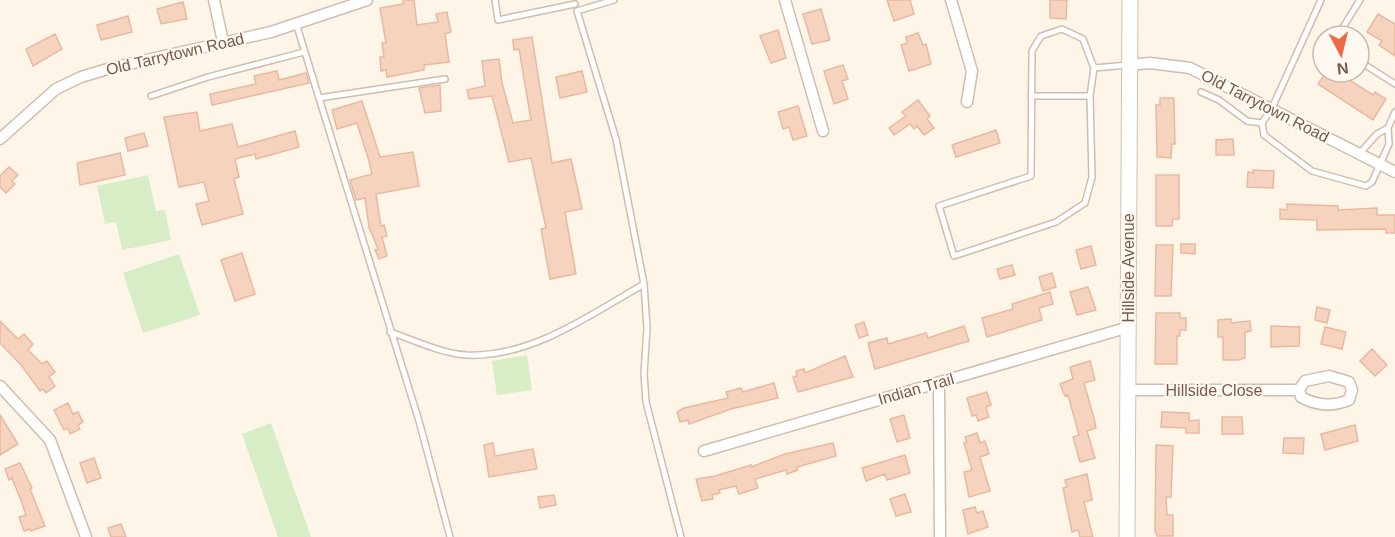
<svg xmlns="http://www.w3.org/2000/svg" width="1395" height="537" viewBox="0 0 1395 537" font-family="Helvetica,sans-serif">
  <rect width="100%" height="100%" fill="#fef5e9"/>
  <!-- green -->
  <path fill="#d6edc5" d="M148,175L156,211L165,210L171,240L122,250L116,222L105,224L97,186Z
    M179,254L200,315L143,333L123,273Z
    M527,355L532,390L497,395L492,361Z
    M271,423L311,537H278L242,434Z"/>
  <!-- building -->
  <path fill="#f5d3bf" stroke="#e9b99e" stroke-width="1.5" d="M403,0H414L417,25L438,22L436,14L447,12L451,32L445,34L449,62L424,65V70L387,77L386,70L381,71L380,57H384L382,43H386L380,8L403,4Z
    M887,0H910L914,14L894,21Z
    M1050,0H1067L1066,19L1050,18Z
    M183,2L187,19L161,24L157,9Z
    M821,9L830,40L812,44L803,14Z
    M1378,14L1395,24V56L1379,45L1382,41L1367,32Z
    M128,16L132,32L101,40L97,25Z
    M778,30L786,58L771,63L760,36Z
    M918,33L923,45L926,44L931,64L909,71L901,45L907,43L906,37Z
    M55,34L62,49L33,66L26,49Z
    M532,37L552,163L571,159L582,209L565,212L576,274L550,279L541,229L546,228L531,158L509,162L492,96L469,99L467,90L485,86L482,61L499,59L502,83L513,123L531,120L519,49L514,50L513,40Z
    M843,65L848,79L842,81L848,99L834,104L824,71Z
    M277,71L279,80L306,73L309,83L212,105L210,94L256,84L254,76Z
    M582,71L587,92L560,98L556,77Z
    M1326,72H1337L1373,95L1375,92L1386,99L1373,120L1318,84Z
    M440,85L441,111L425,113L419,88Z
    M1160,98H1174L1175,144H1172L1171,158L1157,157L1156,105H1160Z
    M918,100L930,116L927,119L934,128L924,135L917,126L914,129L910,124L894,135L889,128L906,116L902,112Z
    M362,101L380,157L413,152L419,186L376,194L381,226L384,225L387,236L382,237L387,256L379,259L375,250L378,249L369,227L365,198L356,200L350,180L372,174L369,161L357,123L337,129L332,110Z
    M798,106L807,136L793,140L789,127L783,129L778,112Z
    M197,112L200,131L232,124L238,147L295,131L299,147L256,159L255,154L235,159L239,177L234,179L243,214L202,225L196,204L209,201L204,182L179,187L164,117Z
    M996,130L1000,143L956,157L952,145Z
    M144,133L148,146L128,151L125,138Z
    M1233,139L1234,155H1216V140Z
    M120,153L125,175L80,185L77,163Z
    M9,167L18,175L12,181L15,184L6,193L0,187V176Z
    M1253,170L1274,171L1273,188L1247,187L1248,172L1253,173Z
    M1156,175H1179V219H1173L1172,226H1156Z
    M1287,204L1338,206V210L1377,208V215H1395V233H1386V229L1317,230V220L1280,219V209L1287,210Z
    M1181,244H1195V254L1181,253Z
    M1156,245H1173L1171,296H1155Z
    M1091,246L1096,265L1081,269L1076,250Z
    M242,253L255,294L235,301L221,260Z
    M1012,265L1015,275L1000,279L997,269Z
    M1052,273L1056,287L1043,291L1039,277Z
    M1088,287L1096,310L1077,315L1070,292Z
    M1050,292L1053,304L1039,308L1042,320L987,337L982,318L1013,309L1012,304Z
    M1317,307L1330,310L1327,323L1315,320Z
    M1156,313H1180V318H1186V330H1180V336H1177V364H1155Z
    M1231,319V323L1250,321L1251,331L1245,332V358L1238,360H1223V337H1218V320Z
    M0,321L18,339L24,334L33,344L28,350L42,364L47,361L55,372L49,377L55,386L46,393L43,389L40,391L22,366L0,343Z
    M864,322L868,335L859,338L855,325Z
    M964,326L969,341L875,369L868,343L887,338L888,344L926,333L928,338Z
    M1271,326L1300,327L1299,346L1271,347Z
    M1325,327L1346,332L1342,349L1321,344Z
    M1372,349L1387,365L1375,376L1360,361Z
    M845,356L853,377L798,392L793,377L797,376L796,371L804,369L805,373Z
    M1090,361L1095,380L1084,383L1094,418L1096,428L1087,431L1095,458L1080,462L1073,437L1079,435L1068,395L1065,396L1060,384L1073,379L1070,367Z
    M774,383L778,398L731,409L689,424L688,420L680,422L677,412L684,408L728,398L726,392L741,388L743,392Z
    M987,392L991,405L986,407L989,417L978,421L976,415L972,416L967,398Z
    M68,403L73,414L78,412L83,422L78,425L80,429L70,434L68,428L64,430L54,410Z
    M1162,412L1189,413V421L1199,420V433H1186V428L1161,427Z
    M0,415L18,444L0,455Z
    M904,415L910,438L897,442L890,419Z
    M1222,417H1242L1243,434H1222Z
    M1355,425L1358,441L1325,450L1321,434Z
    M977,433L980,443L985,441L989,454L980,457L990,491L969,497L964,472L972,470L964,443L967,442L965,437Z
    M1284,438H1304L1303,454L1283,453Z
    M493,443L495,456L533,449L537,469L489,477L484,445Z
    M833,443L836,456L797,467L798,470L787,474L786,470L755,479L758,488L739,494L736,486L719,490L720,493L712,495L713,499L702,501L696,479L715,476L751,465V467L785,454Z
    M1156,445L1173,446L1171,497H1166L1167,515H1173V536H1157L1155,531Z
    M905,455L910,473L887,480L885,474L866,481L862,468Z
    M94,458L101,478L87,483L80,463Z
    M20,463L32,488L30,489L45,526L31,531L30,529L24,531L19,517L26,515L22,503L12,478L9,480L5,469Z
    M1087,474L1092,500L1084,502L1093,537H1080L1078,530L1072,532L1063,488L1067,487L1065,480Z
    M905,494L911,512L896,516L890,499Z
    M554,495L556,505L540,508L538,497Z
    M975,507L977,513L983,511L988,527L968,534L963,510Z
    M121,524L126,537H111L108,528Z"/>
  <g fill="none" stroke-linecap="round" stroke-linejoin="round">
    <!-- service casing -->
    <g stroke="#d2bcad" stroke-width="8">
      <path id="service" d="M495,0L498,20L575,4
        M614,0L577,11L616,139L644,284L647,328L644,374L646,402L681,537
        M1321,0L1272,108L1262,123L1264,135L1312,171L1366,186L1372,182L1389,144L1388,128L1395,112
        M296,23L319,98L445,79
        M1062,29L1083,39L1094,68L1090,96L1092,177L1085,203L1056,222L954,256L939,206L1031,176L1032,51L1041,36Z
        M1341,36L1340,32L1360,0
        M1359,61L1395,84
        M1094,68L1128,65
        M1201,92L1219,100L1247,121L1262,123
        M151,96L208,77L304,52
        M1031,96H1090
        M319,98L419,421L450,537
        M1360,153L1377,134L1388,128
        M390,332C414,340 440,353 466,355C531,358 590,315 644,284"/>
    </g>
    <!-- minor casing -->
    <g stroke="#d2bcad" stroke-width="13">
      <path id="minor" d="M214,0L223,42
        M785,0L823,131
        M951,0L972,71L967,102
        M1129,65L1150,63L1190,68L1395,172
        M0,139L56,89L81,77L111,68L271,32L367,0
        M1329,376L1349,382L1352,390L1349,400C1332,407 1317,406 1301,397L1299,390L1305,381Z
        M939,383L940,537
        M0,386L50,440L86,537
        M1129,390H1299
        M704,451L1129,327"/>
    </g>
    <!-- secondary casing -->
    <g stroke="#d7bfac" stroke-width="17">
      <path id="secondary" d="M1127,537L1130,0"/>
    </g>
    <!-- service -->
    <use href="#service" stroke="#fff" stroke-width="5"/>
    <!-- minor -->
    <use href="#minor" stroke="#fff" stroke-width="10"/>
    <!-- secondary -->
    <use href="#secondary" stroke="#fff" stroke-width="15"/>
  </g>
  <g text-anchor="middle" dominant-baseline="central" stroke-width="4.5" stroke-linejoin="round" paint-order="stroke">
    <!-- street labels -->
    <g font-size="16" fill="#7b5a4a" stroke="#fff9f1">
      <text transform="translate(175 54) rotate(-13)">Old Tarrytown Road</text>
      <text transform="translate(1265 106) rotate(27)">Old Tarrytown Road</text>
      <text transform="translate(1128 268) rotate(-90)">Hillside Avenue</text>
      <text transform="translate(916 389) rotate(-16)">Indian Trail</text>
      <text x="1214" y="390">Hillside Close</text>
    </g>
  </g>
  <!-- north arrow -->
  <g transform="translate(1341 54) rotate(173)"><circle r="28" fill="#fff9f1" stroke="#cab9ae" stroke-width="1.5"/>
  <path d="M0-4.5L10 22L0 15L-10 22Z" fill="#ee6947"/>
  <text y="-9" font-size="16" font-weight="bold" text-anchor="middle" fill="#7b5a4a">N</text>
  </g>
</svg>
